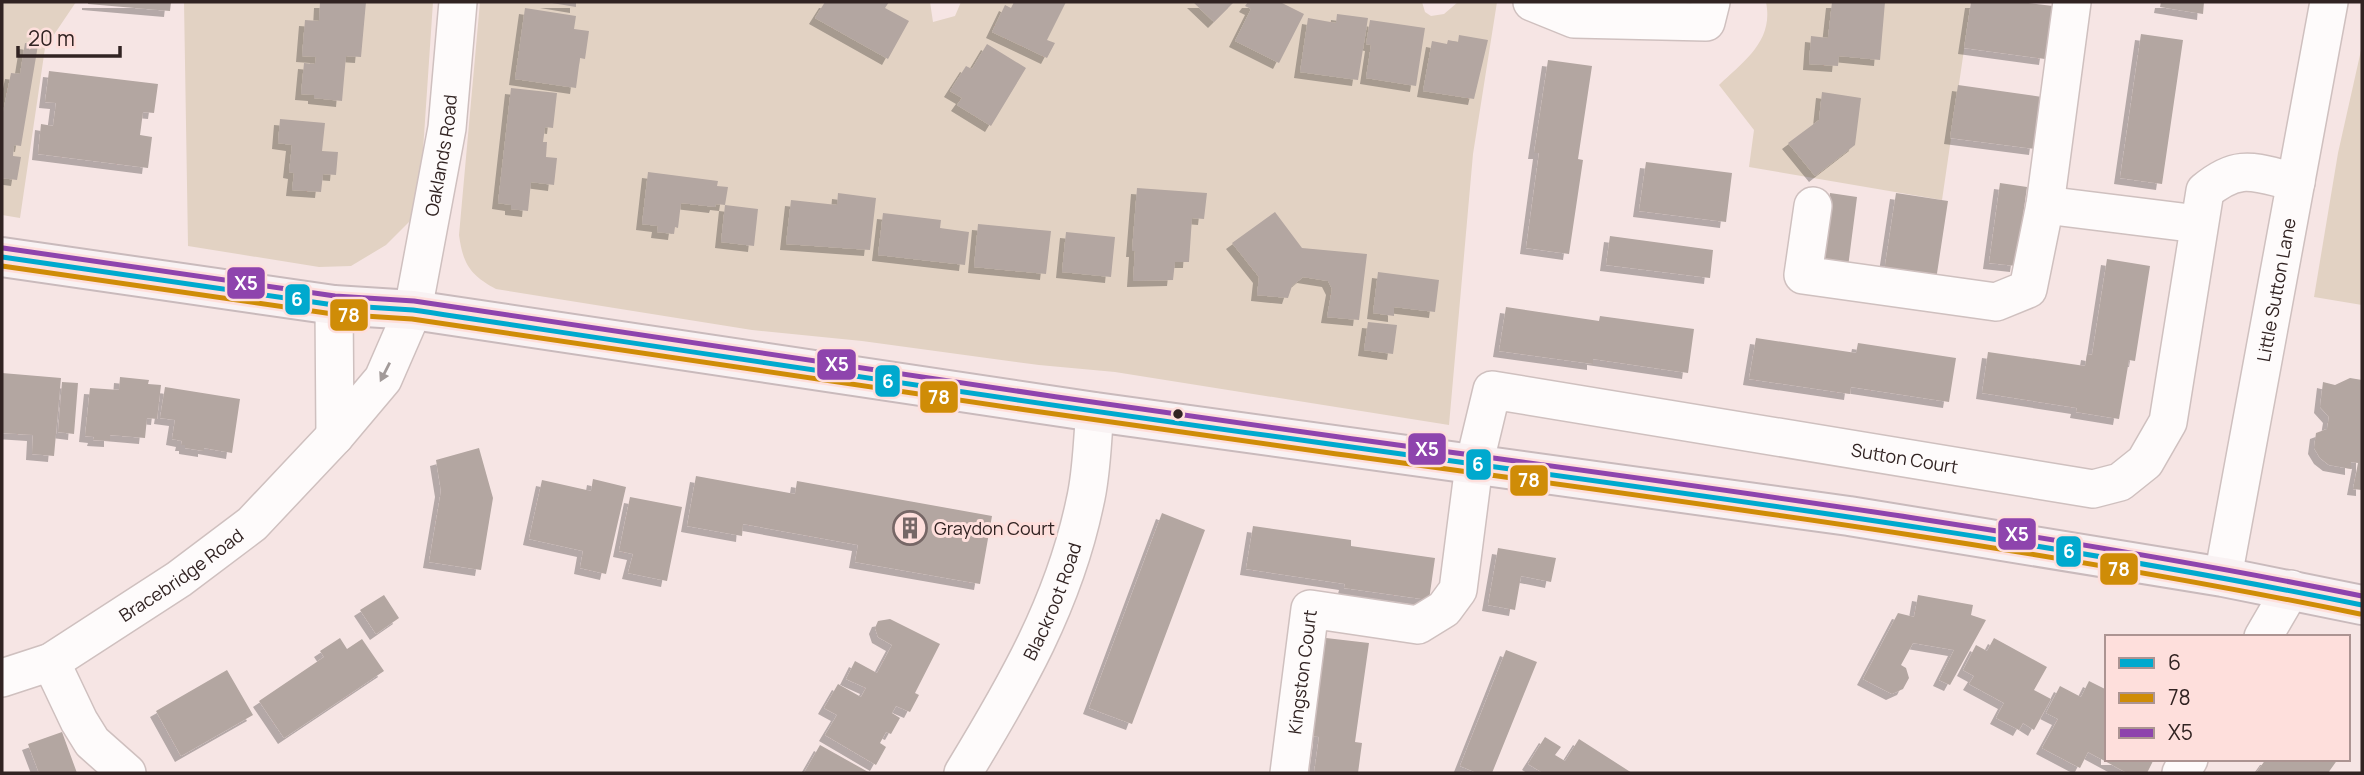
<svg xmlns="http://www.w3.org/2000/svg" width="2364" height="775" viewBox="0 0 2364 775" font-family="Manrope,sans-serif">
  <defs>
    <filter id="shadow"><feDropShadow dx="-6" dy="6" stdDeviation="0" flood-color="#0004"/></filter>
  </defs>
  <rect width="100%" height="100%" fill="#f6e5e4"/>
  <!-- green -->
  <path fill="#e2d2c3" d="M2,2H76L45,48L20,218L2,215Z
    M184,2H433L421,180L410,221L386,245L351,266L319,267L188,246Z
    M480,2H930L933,22L955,16L961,2H1422L1425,12L1431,16L1444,14L1458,2H1497L1473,154L1449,425L1115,372L1039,365L862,341L752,330L496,289C470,275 463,264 459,235Z
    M1766,2H1971L1942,200L1749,167L1754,130L1719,85C1744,61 1774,41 1766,2Z
    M2362,46V305L2314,297L2338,153Z"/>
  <!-- building -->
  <path fill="#b3a6a1" filter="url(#shadow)" d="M88,2H171L170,11L88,4Z
    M320,2H366L361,57L346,56L342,101L314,98V95L301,94L304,63L315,64L316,57L302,56L305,20L319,21Z
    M546,2H576V7Z
    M825,2H889L885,8L909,21L888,59L815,18Z
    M1014,2H1066L1047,40L1055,43L1047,58L992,32L1005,5L1011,8Z
    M1193,2H1234L1214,22Z
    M1248,2H1280L1304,14L1279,63L1235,41L1251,9L1245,6Z
    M1832,2H1885L1880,60L1839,56L1838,66L1809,64L1811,36L1828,38Z
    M1971,2H2020L2053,6L2045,59L1964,48Z
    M2161,2H2204L2203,14L2160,7Z
    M525,8L576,16L574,29L589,31L585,59L580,58L576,88L515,79Z
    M1337,14L1368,18L1358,80L1300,72L1308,18L1336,23Z
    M1370,20L1425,28L1416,86L1366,78L1371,45L1366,44Z
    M2141,34L2183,40L2162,184L2120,178Z
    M1459,35L1488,40L1474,99L1423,91L1432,41L1447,44L1448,40L1458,42Z
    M25,43L38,45L21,146L14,145L13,156L21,157L17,180L2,178V117L11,73L20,74Z
    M987,44L1026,68L991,126L957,105L962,98L950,91L966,66L972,69Z
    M1548,60L1592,66L1578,159L1583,160L1569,254L1526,248L1539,153H1534Z
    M49,71L158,84L154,113L143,112L140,135L152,137L148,168L38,154L41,124L53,126L56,103L45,102Z
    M1958,85L2042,97L2035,149L1950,138Z
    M511,88L557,93L553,128L545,127L543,142H547L546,157L557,158L554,185L531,182L528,211L511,209V205L498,203Z
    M1822,92L1861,98L1855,145L1815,176L1788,143L1819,120Z
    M280,119L325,123L322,151L338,152L336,175L323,174L321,192L292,190L294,173L289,172L292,145L278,143Z
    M1646,162L1732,173L1726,222L1639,211Z
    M648,172L718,181L717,186L728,187L725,205L716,204L715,207L681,203L678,228L675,227L674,234L657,232L658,226L642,224Z
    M2000,183L2027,187L2016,266L1989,263Z
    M1137,188L1207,193L1204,219L1192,218L1189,262H1175L1173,280L1133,281L1135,251H1132Z
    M838,193L876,198L870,250L786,244L791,200L837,205Z
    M1830,193L1857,197L1848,267L1821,264Z
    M1896,193L1948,201L1936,280L1884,272Z
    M725,205L758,209L754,246L721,242Z
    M1275,212L1302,248L1367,254L1359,320L1327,317L1332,289L1328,281L1303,277L1292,286L1288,298L1257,295L1259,277L1232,243Z
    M883,213L941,220L940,228L969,232L965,265L878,255Z
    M978,224L1051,231L1046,274L974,267Z
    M1066,232L1115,237L1111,277L1062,272Z
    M1610,236L1713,250L1710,278L1606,265Z
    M2107,259L2150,266L2135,361L2129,360L2119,419L2076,412L2077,408L1982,393L1988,352L2085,366L2087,354L2092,355Z
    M1378,272L1439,280L1435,312L1394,307V316L1373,313Z
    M1506,307L1599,321L1600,316L1694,329L1688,373L1593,359V364L1499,351Z
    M1368,322L1397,325L1393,354L1364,350Z
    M1756,338L1856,353L1858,343L1956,358L1949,402L1851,387L1850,394L1749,379Z
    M2,373L61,378L54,456L32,454L33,435L2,433Z
    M120,377L149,380L148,384L161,385L157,419L147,418L145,438L110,435V441L93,440L94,437L85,436L90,388L119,390Z
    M2350,378L2362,380V490L2353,489L2358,463L2351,462V469L2329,465L2320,458L2314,448L2316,433L2327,429L2329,417L2320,407L2323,382L2335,385Z
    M62,382L78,383L74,434L58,432Z
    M165,387L240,399L232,453L204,448V451L185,448V445H181L182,441L172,439L175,420L160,418Z
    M479,448L493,498L481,570L429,562L441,491L436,460Z
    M696,476L795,494L797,481L992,516L980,584L855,562L858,545L743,524L742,536L687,526Z
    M593,479L626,487L606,574L580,568L583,551L529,539L542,480L591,491Z
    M630,497L682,507L667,581L628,573L633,554L619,551Z
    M1162,513L1205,530L1132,724L1089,708Z
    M1253,526L1351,540V546L1435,558L1429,600L1344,588L1345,584L1246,569Z
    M1498,548L1556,558L1551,582L1521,576L1515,610L1488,605Z
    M384,595L399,618L376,634L360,610Z
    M1918,595L1973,605L1971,615L1986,620L1950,685L1939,680L1954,650L1913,643L1901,665L1906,668L1909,678L1903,689L1892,694L1863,679L1898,613L1914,617Z
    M890,619L940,644L915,693L919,695L910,712L896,706L892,713L900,718L891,734L886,732L880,743L886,747L876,765L825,735L837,715L824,708L838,684L861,697L866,688L846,679L855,661L877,673L892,645L878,637L875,628L878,621Z
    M340,638L347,649L362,639L384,671L284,738L259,701L324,657L320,651Z
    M1326,638L1369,643L1355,742L1362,743L1358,773H1314L1319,737L1312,736Z
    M1994,638L2047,667L2034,690L2051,699L2034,730L2023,723L2019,730L1996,718L2004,703L1969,684L1974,676L1963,670L1976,645L1987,651Z
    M1506,650L1537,662L1492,773H1477L1460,766Z
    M227,670L253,715L181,756L156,711Z
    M2089,681L2107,690V759H2154L2147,773H2127L2088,752L2080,768L2042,748L2058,719L2046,713L2060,686L2081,697Z
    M62,732L77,773H39L28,744Z
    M1545,737L1561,747L1555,755L1565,761L1579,739L1632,773H1543L1528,764Z
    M820,745L870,773H804Z
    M2266,759H2338L2328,773H2256Z"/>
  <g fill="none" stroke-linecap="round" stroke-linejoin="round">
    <!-- minor casing -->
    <g stroke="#cfc0bf" stroke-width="40">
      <g id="minor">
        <path d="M1532,2L1574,19L1706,22L1711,2"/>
        <path d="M2045,205L2198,224"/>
        <path d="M1813,206L1803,275L1996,302L2028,289L2045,205L2072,2"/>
        <path id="s1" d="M334,305L335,436L383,379L413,310L447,128L458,2"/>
        <path id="s2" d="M2223,577L2329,2"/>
        <path d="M2263,637L2291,589"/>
        <path d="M51,662L79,721L92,742L127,773"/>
        <path id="s3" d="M2,678L51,662L179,579L252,524L335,436"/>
        <path id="s4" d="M963,773C1016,686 1064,603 1085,502C1092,473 1092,441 1095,412"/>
        <path id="s5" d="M1289,773L1310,609L1418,625L1444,609L1458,590L1474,465L1492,390L2093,489L2120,482L2145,462L2168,422L2205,191C2240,162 2255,173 2296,182"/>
        <path d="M2181,773L2189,759"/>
      </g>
    </g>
    <!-- primary casing -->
    <g stroke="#c9babc" stroke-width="42">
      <path id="primary" d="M2,257L334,305L413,310L1095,412L1849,516L2223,577L2362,605"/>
    </g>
    <!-- minor -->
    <use href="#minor" stroke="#fefbfb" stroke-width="37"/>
    <!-- primary -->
    <use href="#primary" stroke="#f9f2f3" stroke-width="38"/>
    <!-- bus-1 casing -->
    <g stroke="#fedfdc" stroke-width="10">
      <path id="bus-1" d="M2,257L334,305L413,310C713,355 1014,401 1315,442C1665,491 2016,535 2362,605"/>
    </g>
    <!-- bus-2 casing -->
    <g stroke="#fedfdc" stroke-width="10">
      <path id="bus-2" d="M2,266L333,314L412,319C716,364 1019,410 1323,452C1670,500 2017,544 2360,614"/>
    </g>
    <!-- bus-3 casing -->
    <g stroke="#fedfdc" stroke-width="10">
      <path id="bus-3" d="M3,248L335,296L414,301C718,347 1021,393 1325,435C1672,483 2019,527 2362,596"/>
    </g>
    <!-- bus-1 -->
    <use href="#bus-1" stroke="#00a9ce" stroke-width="5"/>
    <!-- bus-2 -->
    <use href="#bus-2" stroke="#cf8c07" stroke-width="5"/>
    <!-- bus-3 -->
    <use href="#bus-3" stroke="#8e44ad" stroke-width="5"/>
  </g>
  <!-- one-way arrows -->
  <defs><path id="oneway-solid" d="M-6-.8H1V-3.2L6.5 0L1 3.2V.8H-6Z" transform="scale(1.75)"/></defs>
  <use fill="#a29a99" href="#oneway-solid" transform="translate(385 372) rotate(117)"/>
  <!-- icons -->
  <defs>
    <g id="building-ring" transform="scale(1.75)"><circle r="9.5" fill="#fedfdc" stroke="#766766" stroke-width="1.5"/><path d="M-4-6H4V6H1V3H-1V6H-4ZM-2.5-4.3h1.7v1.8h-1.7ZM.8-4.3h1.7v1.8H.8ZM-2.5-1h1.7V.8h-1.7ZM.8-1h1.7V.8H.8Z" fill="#766766"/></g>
  </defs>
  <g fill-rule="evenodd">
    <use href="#building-ring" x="910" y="528"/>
  </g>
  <!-- markers -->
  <circle fill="#312322" stroke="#fedfdc" stroke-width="2.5" cx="1178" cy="414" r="6"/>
  <g text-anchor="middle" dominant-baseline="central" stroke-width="6" stroke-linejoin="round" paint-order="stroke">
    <!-- street labels -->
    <g font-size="18" fill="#312322" stroke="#fedfdc">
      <text stroke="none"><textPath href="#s1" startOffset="438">Oaklands Road</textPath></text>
      <text stroke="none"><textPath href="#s2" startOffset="292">Little Sutton Lane</textPath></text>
      <text stroke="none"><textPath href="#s5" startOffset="950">Sutton Court</textPath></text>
      <text stroke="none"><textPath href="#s3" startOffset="208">Bracebridge Road</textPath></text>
      <text stroke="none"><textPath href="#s4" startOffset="194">Blackroot Road</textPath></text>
      <text stroke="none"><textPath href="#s5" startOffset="102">Kingston Court</textPath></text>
    </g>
    <!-- poi labels -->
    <g font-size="18" fill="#312322" stroke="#fedfdc" text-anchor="start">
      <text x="934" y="528">Graydon Court</text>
    </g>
  </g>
  <g stroke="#fedfdc" stroke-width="2.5">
    <rect x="226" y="266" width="40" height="34" rx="7" fill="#8e44ad"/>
    <rect x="284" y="283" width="27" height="33" rx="7" fill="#00a9ce"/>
    <rect x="329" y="298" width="40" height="34" rx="7" fill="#cf8c07"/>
    <rect x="816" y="348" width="41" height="33" rx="7" fill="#8e44ad"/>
    <rect x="874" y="364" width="27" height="34" rx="7" fill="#00a9ce"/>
    <rect x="919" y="380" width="40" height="34" rx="7" fill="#cf8c07"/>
    <rect x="1407" y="432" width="40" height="34" rx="7" fill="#8e44ad"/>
    <rect x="1465" y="448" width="27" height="33" rx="7" fill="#00a9ce"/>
    <rect x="1509" y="464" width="40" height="33" rx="7" fill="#cf8c07"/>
    <rect x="1997" y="517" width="40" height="34" rx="7" fill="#8e44ad"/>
    <rect x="2055" y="535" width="27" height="33" rx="7" fill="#00a9ce"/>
    <rect x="2099" y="552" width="40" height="34" rx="7" fill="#cf8c07"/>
  </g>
  <g font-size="19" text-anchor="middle" font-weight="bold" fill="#fff">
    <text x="246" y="290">X5</text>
    <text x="297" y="306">6</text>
    <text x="349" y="322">78</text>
    <text x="837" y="371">X5</text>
    <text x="888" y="388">6</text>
    <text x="939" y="404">78</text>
    <text x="1427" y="456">X5</text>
    <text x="1478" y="471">6</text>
    <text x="1529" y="487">78</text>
    <text x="2017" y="541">X5</text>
    <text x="2069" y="558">6</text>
    <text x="2119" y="576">78</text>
  </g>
  <!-- border -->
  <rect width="2364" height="775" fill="none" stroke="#312322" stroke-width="7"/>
  <!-- legend -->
  <rect x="2105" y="635" width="245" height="126" fill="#fedfdc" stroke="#ac9492" stroke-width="2"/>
  <rect x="2119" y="658" width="35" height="10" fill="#00a9ce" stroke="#ac9492" stroke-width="2"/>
  <text x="2168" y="670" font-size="21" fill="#312322">6</text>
  <rect x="2119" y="693" width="35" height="10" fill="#cf8c07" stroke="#ac9492" stroke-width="2"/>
  <text x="2168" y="705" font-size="21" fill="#312322">78</text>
  <rect x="2119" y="728" width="35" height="10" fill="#8e44ad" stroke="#ac9492" stroke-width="2"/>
  <text x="2168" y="740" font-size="21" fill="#312322">X5</text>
  <!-- scale -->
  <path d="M18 46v10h102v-10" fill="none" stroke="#312322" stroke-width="3.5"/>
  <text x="28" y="46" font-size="21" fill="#312322" stroke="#fedfdc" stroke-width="5" paint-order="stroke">20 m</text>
</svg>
